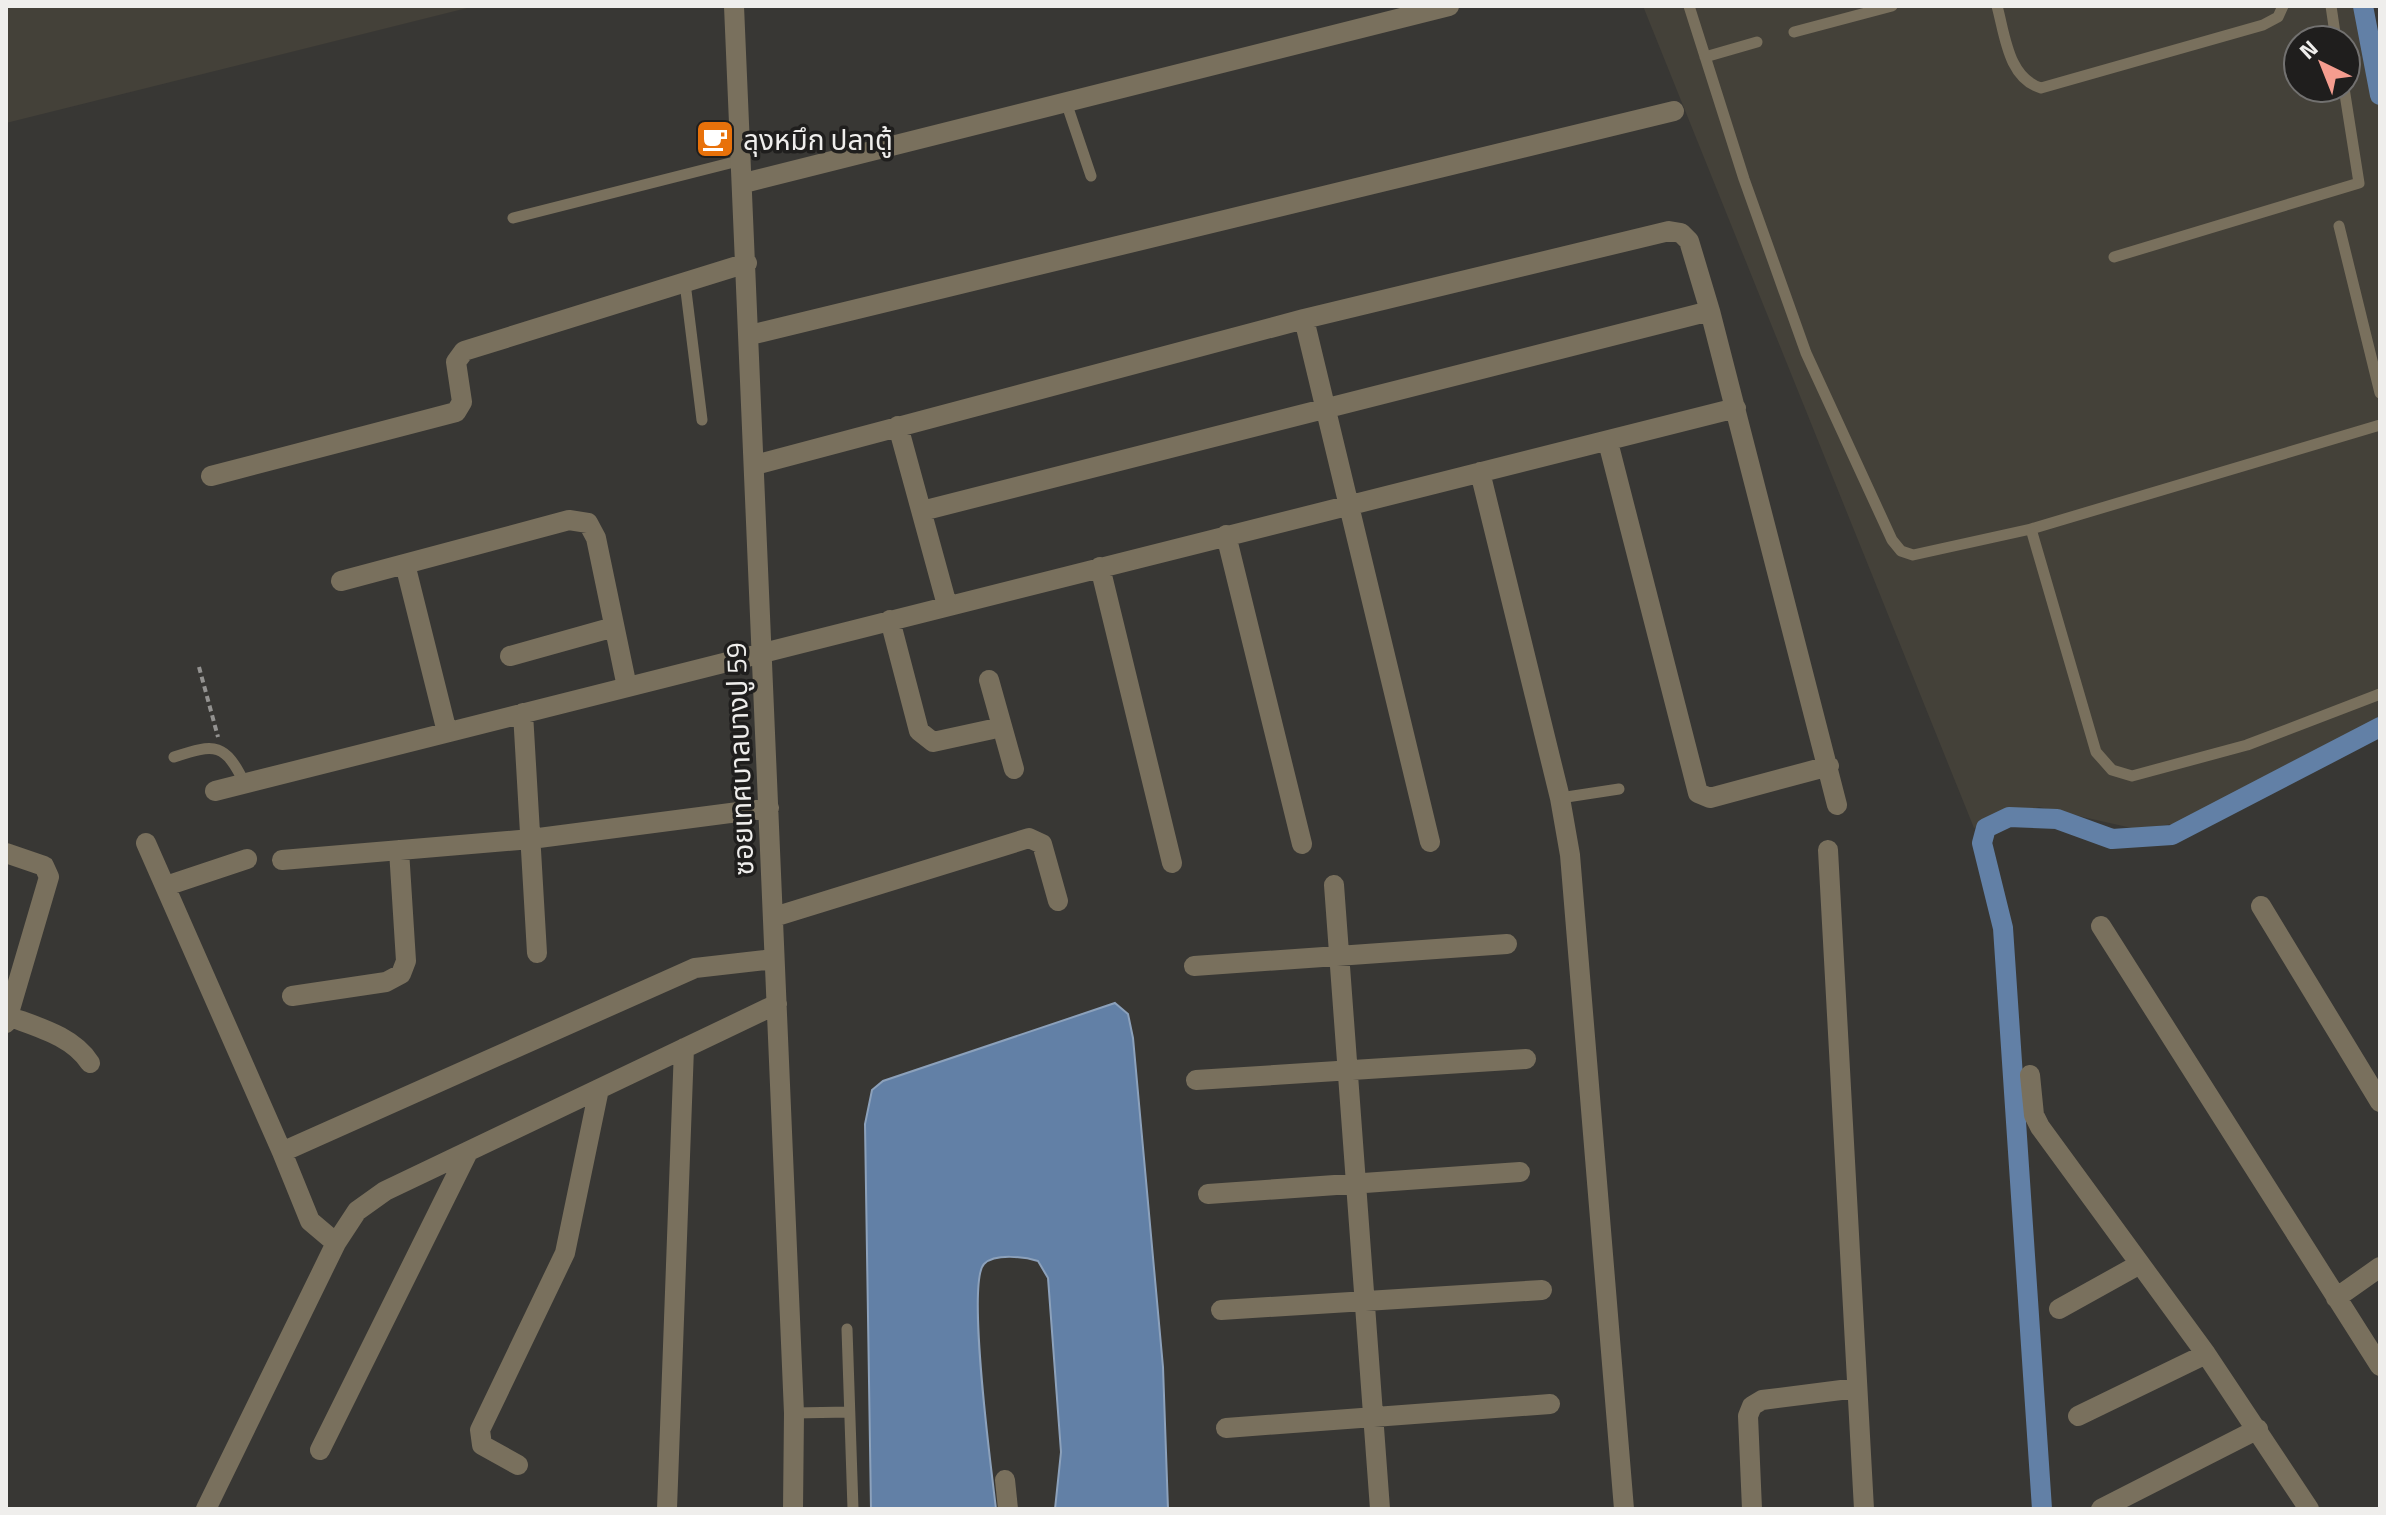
<svg xmlns="http://www.w3.org/2000/svg" width="2386" height="1515" viewBox="0 0 2386 1515" font-family="'Titillium Web','Noto Sans Thai',sans-serif">
  <rect width="100%" height="100%" fill="#383734"/>
  <!-- built -->
  <path fill="#444139" fill-rule="evenodd" d="M6,6H475L6,123Z
    M1643,6H2366L2380,83V721L2194,821L2136,829L2039,807L1974,828ZM2298,40H2346V88H2298Z"/>
  <!-- water -->
  <path fill="#6280a6" stroke="#8ca1bb" stroke-width="2" d="M1115,1003L1128,1014L1133,1038L1163,1367L1168,1509H1055L1061,1452L1048,1278L1038,1261C1025,1257 995,1253 984,1264C966,1283 992,1474 996,1509H871L865,1124L872,1090L883,1081Z"/>
  <g fill="none" stroke-linecap="round" stroke-linejoin="round">
    <!-- canal -->
    <path stroke="#6280a6" stroke-width="20" d="M2363,6L2380,95
      M2042,1509L2003,928L1982,843L1986,828L2009,817L2057,819L2112,839L2172,835L2380,727"/>
    <!-- path -->
    <path stroke="#939290" stroke-width="4" stroke-dasharray="6 4" stroke-linecap="butt" d="M199,667L218,737"/>
    <!-- lane -->
    <path stroke="#79705d" stroke-width="11" d="M1689,6L1744,179L1806,353L1892,540L1901,551L1913,555L2031,529L2096,752L2112,770L2132,776L2247,745L2380,694
      M1997,6C2005,35 2008,78 2041,88L2263,25L2278,17L2283,6
      M2331,6L2336,40
      M1794,32L1892,6
      M1705,57L1757,42
      M1066,102L1091,176
      M513,218L742,160
      M2339,226L2380,393
      M2114,257L2359,183L2344,88
      M685,283L702,420
      M2031,529L2380,425
      M174,757C216,743 225,743 245,784
      M1560,798L1619,789
      M847,1329L853,1509
      M794,1413L849,1412"/>
    <!-- street -->
    <path stroke="#79705d" stroke-width="20" d="M734,6L794,1413L793,1509
      M744,183L1449,6
      M1304,319L1430,842
      M750,335L1674,111
      M898,426L947,605
      M1608,442L1698,793L1710,798L1829,766
      M755,465L1304,319L1669,231L1681,233L1689,241L1710,311L1837,805
      M1480,472L1560,798L1570,855L1624,1509
      M211,476L456,412L462,402L456,362L464,351L747,263
      M922,511L1710,311
      M1226,535L1302,844
      M405,564L447,732
      M1100,567L1172,863
      M341,581L569,520L588,523L596,538L627,687
      M890,620L919,731L933,742L1002,727
      M510,656L614,627
      M989,680L1014,769
      M523,713L537,953
      M215,791L1736,408
      M146,843L282,1152L695,968L774,959
      M1828,850L1864,1509
      M6,853L44,866L49,877L6,1023
      M282,860L531,839L769,808
      M1334,885L1380,1509
      M166,886L247,859
      M2261,906L2380,1102
      M774,917L1029,838L1042,844L1058,901
      M2101,926L2380,1366
      M1194,966L1507,944
      M292,996L386,982L401,974L406,961L399,850
      M8,1016C37,1027 73,1036 90,1063
      M2030,1075L2034,1115L2040,1127L2206,1354L2309,1509
      M1196,1080L1526,1059
      M282,1152L310,1221L336,1243
      M1208,1194L1520,1172
      M2336,1298L2380,1267
      M2059,1309L2140,1264
      M1221,1310L1542,1290
      M2078,1416L2206,1354
      M1226,1428L1550,1404
      M320,1450L468,1152
      M518,1465L482,1445L480,1430L565,1253L599,1089
      M1005,1480L1008,1509
      M206,1509L336,1243L357,1211L385,1191L777,1004
      M667,1509L684,1048
      M1752,1509L1748,1416L1752,1406L1762,1400L1857,1388
      M2101,1509L2258,1429"/>
  </g>
  <!-- icons -->
  <defs>
    <g id="cafe-square" transform="scale(2)"><rect x="-9" y="-9" width="18" height="18" rx="4" fill="#e8710a" stroke="#1f1e1d"/><path d="M-5.5-4.5H6V0H3Q3 3.5 0 3.5H-2.5Q-5.5 3.5-5.5 0ZM3-3.2v2h1.7v-2ZM-6 4.5H4V6H-6Z" fill="#fff"/></g>
  </defs>
  <g fill-rule="evenodd">
    <use href="#cafe-square" x="715" y="139"/>
  </g>
  <g text-anchor="middle" dominant-baseline="central" stroke-width="7" stroke-linejoin="round" paint-order="stroke">
    <!-- poi labels -->
    <g font-size="28" fill="#efeeec" stroke="#1f1e1d" text-anchor="start">
      <text x="743" y="139">ลุงหมึก ปลาตู้</text>
    </g>
    <!-- street labels -->
    <g font-size="28" fill="#efeeec" stroke="#1f1e1d">
      <text transform="translate(739 759) rotate(-92)">ซอยเทศบาลบางปู 59</text>
    </g>
  </g>
  <!-- border -->
  <rect width="2386" height="1515" fill="none" stroke="#efeeec" stroke-width="16"/>
  <!-- north arrow -->
  <g transform="translate(2322 64) rotate(317)"><circle r="38" fill="#1f1e1d" stroke="#727170" stroke-width="2"/>
  <path d="M0-6L14 30L0 20L-14 30Z" fill="#f59d8f"/>
  <text y="-12" font-size="22" font-weight="bold" text-anchor="middle" fill="#efeeec">N</text>
  </g>
</svg>
